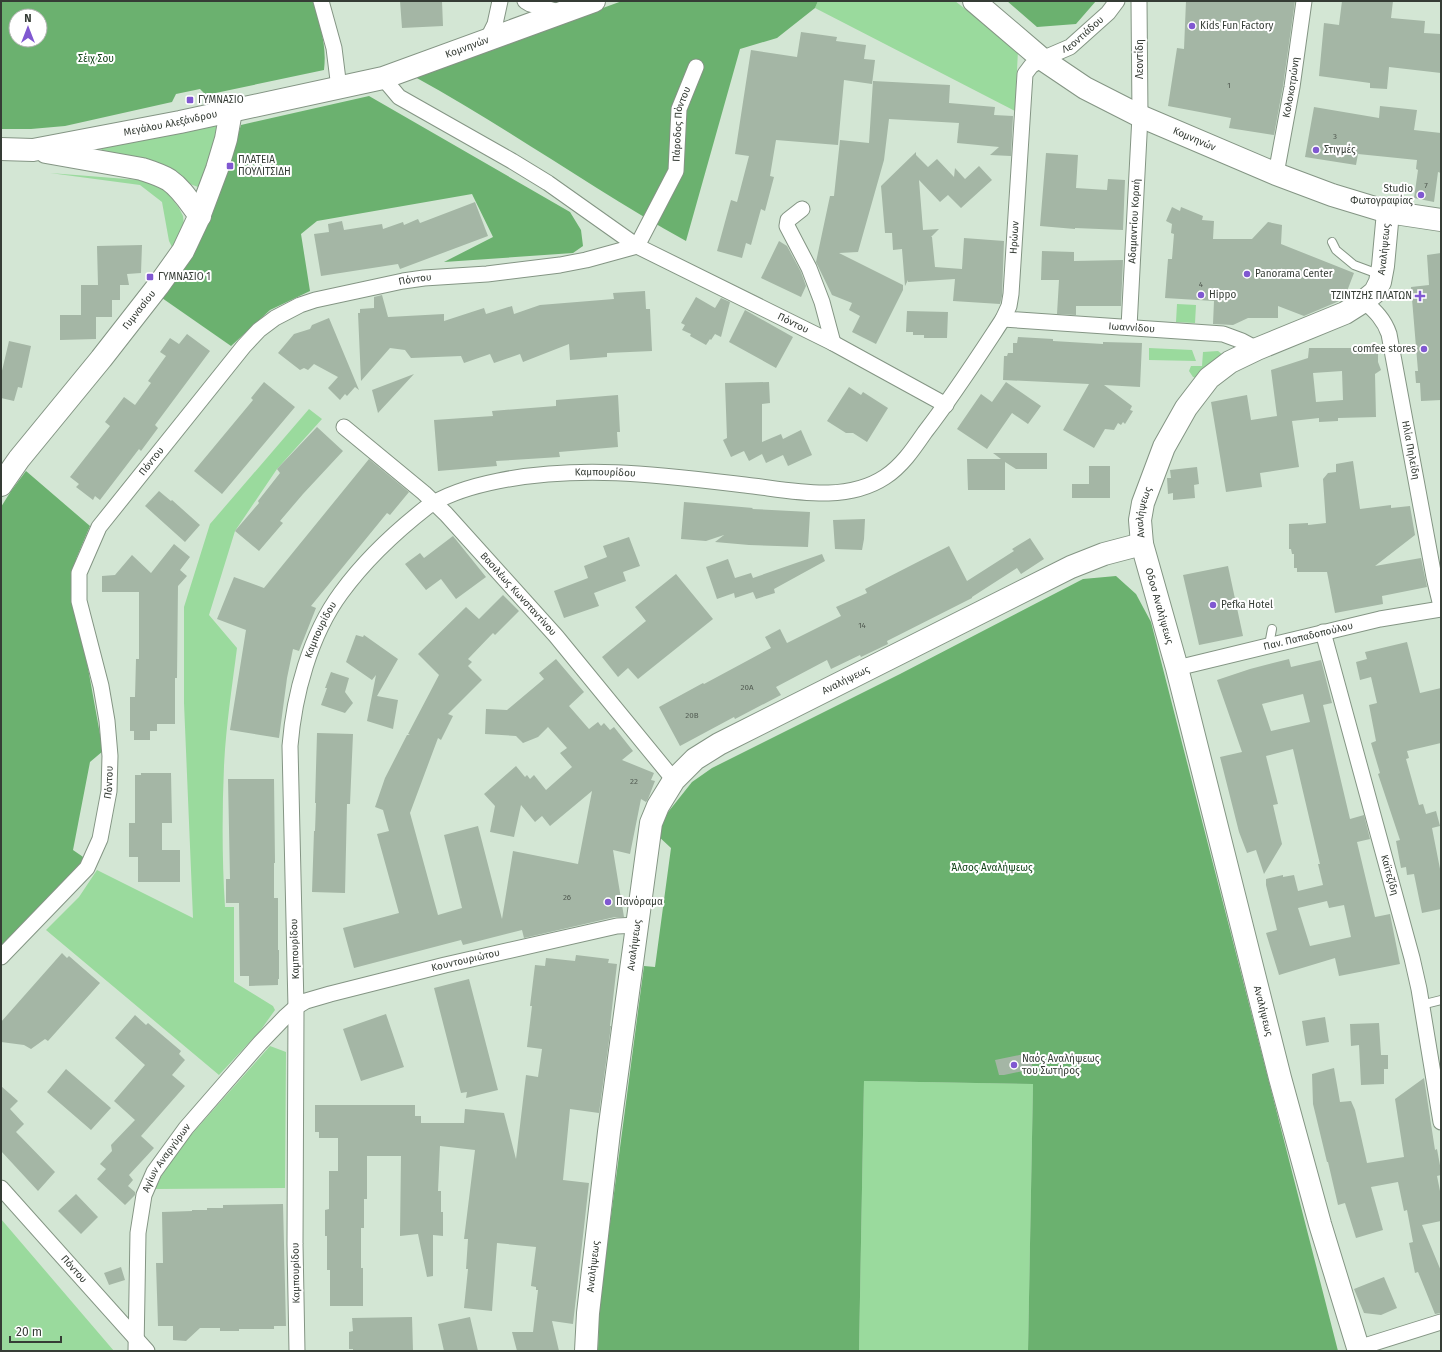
<svg xmlns="http://www.w3.org/2000/svg" width="1442" height="1352" viewBox="0 0 1442 1352" font-family="'Fira Sans',sans-serif">
  <rect width="100%" height="100%" fill="#d3e6d4"/>
  <!-- green -->
  <path fill="#9ada9d" d="M818,1H955L1018,50L1015,111L815,8Z
    M216,125L218,132L200,186L198,187L190,184L145,159L101,152L102,148L105,147L187,132Z
    M50,173L152,181L161,184L179,208L183,216L184,225L173,249L169,241L162,202L140,185Z
    M1177,304L1196,305L1195,323L1176,322Z
    M1149,348L1192,350L1196,361L1149,360Z
    M1218,351L1223,355L1202,379L1193,377L1189,371L1191,366H1202L1203,352Z
    M309,409L322,419L277,469L235,531L209,615L237,648C232,687 226,726 224,766C222,813 222,860 225,907H234V982L273,1006L275,1010L260,1031L219,1075L46,930L79,897L97,870L193,918L184,703V607L210,524Z
    M270,1046L286,1052L285,1188L155,1189L162,1175L183,1144Z
    M864,1081L1033,1084L1028,1351H859Z
    M1,1219L114,1351H1Z"/>
  <!-- forest -->
  <path fill="#6bb16f" fill-rule="evenodd" d="M1,1H313C320,25 327,45 324,70L206,95L200,89L176,94L172,102L65,126L31,129H1ZM16,16H40V40H16Z
    M622,1H818L815,8L777,38L740,49L686,241C594,190 508,128 415,77Z
    M1007,1H1096L1076,24L1037,27Z
    M369,96L570,212L581,230L583,246L573,253L444,262L493,237L472,194L317,221L301,234L310,291L270,310L231,346L162,298L224,179L241,125Z
    M26,471L90,526L76,559L74,576L73,605L88,668L103,751L90,762L73,850L86,859L55,894L1,946V507L11,491Z
    M1116,576L1136,594L1151,622L1338,1351H1028L1033,1084L864,1081L859,1351H598L599,1307L644,966L655,967L671,848L656,834L657,826L692,782L712,768L900,674L1083,579Z"/>
  <!-- building -->
  <path fill="#a4b6a5" fill-rule="evenodd" d="M400,1H442L443,26L402,28Z
    M1186,1H1295L1283,86L1274,135L1229,128L1231,118L1168,106L1177,48L1184,49Z
    M1342,1H1393L1391,18L1425,21L1424,33L1441,34V73L1389,67L1387,89L1370,88V83L1319,76L1324,23L1339,25Z
    M801,32L837,37L836,41L866,45L864,59L875,60L872,84L844,80L838,145L776,140L770,176L774,177L765,211L761,209L751,245L746,243L742,258L717,251L731,200L737,202L749,156L735,154L751,50L797,57Z
    M873,81L950,85L949,103L995,107L994,115L1013,116L1011,156L990,155L999,147L957,143L959,123L889,119L884,160L858,252L839,253L903,285V290L876,344L852,332L860,316L849,310L852,303L832,295L816,262L830,196H834L840,140L869,143Z
    M1380,106L1417,110L1414,130L1441,133V173L1438,172L1434,202L1414,198L1418,170L1416,169L1417,160L1358,154L1356,165L1305,157L1314,107L1379,118Z
    M916,152V155L928,167L937,159L954,177L955,168L965,179L979,166L992,180L961,208L948,195L940,202L919,180L923,230L939,229L931,237H932L935,267L962,269L964,238L1004,241L1002,296L1000,304L953,301L955,279L908,282V280L905,286L902,249L893,250L892,233H885L881,186Z
    M1046,153L1078,155L1076,188L1107,190L1108,179L1125,180L1123,230L1075,228V229L1040,226Z
    M475,202L488,236L400,269L398,264L321,276L314,234L329,232L328,224L342,221L344,230L382,224L383,229L403,222L404,225L418,219L420,223Z
    M1172,207L1180,211L1181,207L1203,216L1202,220L1214,221L1213,239H1252L1268,222L1282,225L1281,244L1354,273L1344,299L1304,316L1278,306V318H1248L1233,325L1213,324L1214,301L1165,298L1168,259H1172L1174,234L1171,233L1172,224L1166,221Z
    M779,241L787,246L801,272L806,286L801,297L761,278Z
    M142,245L141,273L127,274L129,285H120V300H112V317H96V339L60,340V315H81V285H98L97,246Z
    M1042,251L1074,252V261L1123,260L1121,306H1076V315L1057,314L1059,280H1041Z
    M1441,253V400L1421,401L1420,383H1416L1415,371H1418L1411,287L1429,285L1427,255Z
    M645,291L646,309H650L652,351L607,353V357L570,360L569,344L523,362L520,354L494,363L490,354L464,363L461,356L411,358L405,350L390,348L361,381L358,313H360V309L374,308V297L382,295L388,317L444,314V321L484,308L486,314L512,306L514,314L540,305L614,299L613,293Z
    M696,297L715,308L721,298L730,302L721,337L715,334L711,340L710,339L706,345L690,336L691,334L682,330L685,325L681,323Z
    M745,310L793,337L776,368L729,342Z
    M907,311L948,312L947,338H924V335H913V332H906Z
    M329,318L359,390L355,387L347,396L345,394L340,400L328,388L338,377L314,364L308,370L304,368L300,370L278,353L294,334L310,329L312,325Z
    M187,334L210,351L155,425L158,428L141,451L139,449L100,500L95,496L93,500L76,487L79,484L70,477L110,426L105,422L124,397L135,405L151,383L148,381L166,356L160,352L170,338L179,344Z
    M1018,337L1053,339V341L1103,344V342L1142,343L1140,387L1104,385L1132,406L1130,410L1133,411L1125,424L1123,422L1121,425L1118,423L1114,430L1105,429L1094,448L1063,430L1089,384L1003,380L1004,356H1007L1008,353H1013V343H1017Z
    M9,341L31,346L22,388L18,387L14,401L1,398V375Z
    M1309,348H1378V362L1381,370L1375,374L1376,417L1338,418V421L1319,422V418L1292,421L1299,467L1260,473L1262,487L1226,492L1211,402L1247,395L1251,420L1277,416L1271,370L1308,358ZM1342,371L1343,400L1316,402L1313,373Z
    M414,374L378,413L372,390Z
    M264,382L295,407L222,494L194,471L253,400L251,398Z
    M769,382L770,403L762,404V442L781,434L783,439L801,430L812,455L788,466L783,455L766,463L762,454L749,461L744,451L731,457L723,440L727,438L725,383Z
    M1006,382L1041,406L1028,424L1012,413L987,449L957,429L981,394L992,402Z
    M849,387L861,395L863,392L888,408L867,442L853,433H846L827,421Z
    M618,395L620,432H617L618,447L559,452L560,457L496,461L497,466L438,471L434,420L493,416L492,411L556,406V400Z
    M317,427L343,451L303,494L280,521L283,523L259,551L235,531L259,503L258,501L280,473L277,469Z
    M993,453H1047V469H1016L1005,462V490H968L967,459H1001Z
    M369,459L409,492L390,515L387,513L311,606L316,608L299,651L293,649L287,678L279,738L230,730L246,630L217,619L234,577L264,588Z
    M1353,461L1360,509L1391,505V508L1410,506L1415,535L1375,566L1421,558L1427,587L1382,596L1383,604L1335,613L1327,572H1297V568H1294V554H1292L1291,549H1289V524L1308,523V525L1326,523L1323,479L1328,473L1336,472V464Z
    M1089,466H1110V498H1072V484H1089Z
    M1197,467L1199,484L1194,485L1195,498L1173,500V493L1168,494L1167,478H1171L1170,470Z
    M159,491L171,501L172,500L200,525L185,542L145,506Z
    M684,502L753,508L752,509L810,512L808,547L749,545L715,542L724,535L706,541L681,539Z
    M865,519L864,539L862,550L835,549L833,520Z
    M453,536L486,577L456,599L441,579L426,590L405,564L420,553L424,558Z
    M629,537L640,566L623,572L626,581L594,593L599,606L564,618L554,591L588,578L584,566L607,557L603,546Z
    M1030,538L1044,559L1021,574L1017,568L972,597V598L887,641L888,644L861,657L860,655L831,669L827,660L776,687L781,695L735,719L734,717L680,746L659,707L703,683L704,684L771,648L765,637L780,629L787,643L841,616L836,607L867,593L865,589L949,546L967,581L1014,551L1012,549Z
    M174,544L190,557L180,570L187,576L178,586L177,678H175V724H157V731H150V740H134V731H130V697H135L136,659H139V592H102V576L115,575L132,555L151,573Z
    M822,554L825,561L774,589L775,593L756,599L753,592L735,598L734,593L717,599L706,567L728,559L735,578L751,573L753,578Z
    M1228,566L1243,636L1199,645L1183,575Z
    M676,574L713,619L638,679L628,668L618,677L602,657L646,621L635,607Z
    M503,595L519,611L495,635L493,633L468,659L472,662L468,666L482,680L448,714L453,716L441,740L438,738L410,813L438,915L462,908L444,835L478,826L502,919L513,851L578,864L592,791L550,826L542,816L535,822L521,805L514,837L490,832L495,806L484,794L516,766L525,777L527,775L530,779L534,775L546,790L572,767L560,753L567,748L548,727L538,737L523,743L516,736L485,734L486,709L507,710L544,679L539,673L556,659L584,692L569,706L589,729L598,722L601,726L604,723L610,730L614,727L633,751L622,760L654,773L651,780L655,781L648,799L646,802L641,799L630,854L613,850L624,917H615L524,938L522,930L463,945L461,940L354,968L343,928L399,913L377,834L389,831L383,810L375,807L385,778L407,735H410L408,734L439,675L418,654L466,607L479,619Z
    M356,635L363,637L364,635L398,659L377,696L398,700L393,729L367,721L376,675L372,680L346,662Z
    M1407,642L1420,693L1441,688V743L1407,751L1409,758L1406,759L1419,805L1423,804L1426,814L1436,811L1440,826L1432,828L1441,874V909L1422,913L1414,874L1407,875L1406,867L1401,868L1396,841L1400,840L1378,774L1380,773L1371,743L1376,741L1369,705L1377,703L1371,677L1360,680L1356,662L1367,659L1365,652Z
    M1289,659L1291,667L1321,660L1332,703L1323,705L1350,819L1364,815L1370,839L1357,842L1375,917L1390,914L1400,964L1339,976L1335,958L1279,975L1266,933L1277,930L1266,885V879L1283,875V877L1294,875L1298,891L1323,885L1318,864H1320L1293,749L1266,756L1278,804L1273,805L1282,844L1264,874L1256,850L1247,853L1239,832L1220,757L1242,752L1217,680L1250,669ZM1303,694L1310,722L1271,731L1262,704ZM1327,901L1329,908L1344,905L1351,937L1310,946L1298,908Z
    M331,672L349,678L345,692L353,703L345,713L321,705L327,688H325Z
    M317,733L353,734L350,804H347L345,893L312,892L314,831H315L316,803H315Z
    M141,773H171L172,823H162V850H180V882H138V857H129V823H135V775H141Z
    M228,779H274L275,863H274V898H278V950H279V979H278V985L249,986V976H240L239,903H226V879H230Z
    M62,953L67,958L69,956L100,983L48,1041L45,1039L31,1049L24,1045L1,1042V1022Z
    M576,955L609,959L608,963L617,964L610,1026H611L599,1113L570,1109L563,1180L589,1183L573,1324L552,1321L559,1351H517L512,1332H533L538,1290H536V1287L531,1286L536,1247L497,1243L492,1311L464,1308L468,1269H466L468,1239H464L475,1150L440,1146L438,1191H441V1212H443V1236L433,1235V1276L427,1277L418,1234L400,1236V1235L401,1156H367V1199H364V1228H361V1268H363V1306H330V1270H327V1236H325V1210L329,1209V1171H338V1138H319V1132H315V1105H415V1116H421V1123H464L465,1109L504,1113L516,1159L526,1075L538,1077L542,1049L527,1047L532,1006H530L535,965L545,966L546,958L575,961Z
    M469,979L498,1090L466,1098L467,1092L461,1093L434,988Z
    M386,1014L404,1067L361,1081L343,1029Z
    M135,1015L146,1025L148,1023L181,1051L179,1054L185,1060L172,1075L185,1086L141,1136L154,1148L129,1175L133,1180L128,1186L135,1192V1195L125,1205L97,1179L106,1169L100,1164L112,1151L111,1145L135,1120L114,1101L145,1065L115,1038Z
    M1325,1017L1329,1042L1306,1046L1302,1021Z
    M1379,1023L1381,1055H1388V1069H1384V1084L1361,1085L1359,1045L1351,1046L1350,1024Z
    M1029,1053L1033,1069L1004,1075H999L995,1060Z
    M1334,1068L1340,1102L1351,1101L1355,1110L1367,1163L1404,1157L1395,1099L1424,1078L1435,1150L1437,1149L1441,1171V1175L1437,1176L1441,1196V1221L1422,1225L1441,1271V1313L1435,1314L1418,1272L1415,1273L1409,1243L1413,1242L1407,1210L1404,1211L1398,1182L1371,1187L1383,1230L1356,1238L1345,1203L1338,1205L1328,1162H1327L1313,1104L1312,1074Z
    M66,1069L111,1108L91,1130L47,1092Z
    M1,1086L18,1101L10,1109L24,1124L16,1132L55,1172L38,1191L1,1151Z
    M76,1194L98,1217L81,1234L58,1211Z
    M283,1204L286,1326H274V1329H239V1331H220V1328H200L186,1341L173,1340V1326H158L156,1263H163L162,1212L192,1211V1210H207V1208H223V1205Z
    M121,1267L125,1280L109,1285L104,1273Z
    M1384,1277L1397,1308L1381,1315L1364,1313L1354,1289Z
    M412,1317L413,1351H353V1349H349V1332L353,1331L352,1318Z
    M470,1317L478,1351H444L438,1324Z"/>
  <g fill="none" stroke-linecap="round" stroke-linejoin="round">
    <!-- lane casing -->
    <g stroke="#849584" stroke-width="10">
      <path id="lane" d="M1332,242L1336,250L1354,265L1381,275
        M1269,645L1272,629
        M1421,1005L1441,1000"/>
    </g>
    <!-- street casing -->
    <g stroke="#849584" stroke-width="17">
      <g id="street">
        <path d="M321,1L334,48L339,88"/>
        <path d="M525,1L530,4L563,13"/>
        <path d="M487,40L495,24L500,1"/>
        <path id="s1" d="M383,78L399,97L512,161L548,183L637,246L833,343L946,405"/>
        <path id="s2" d="M1276,174L1292,87L1304,1"/>
        <path d="M802,209L788,220L787,226L809,268L822,302L833,343"/>
        <path id="s3" d="M1364,301C1375,311 1384,319 1389,334L1434,577L1441,606"/>
        <path id="s4" d="M1003,319L1223,334L1242,341L1257,349"/>
        <path id="s5" d="M1129,327L1140,116L1139,1"/>
        <path id="s6" d="M344,427L424,493L446,514L556,636L674,780"/>
        <path id="s7" d="M1323,632L1412,958L1419,989L1441,1122"/>
        <path id="s8" d="M1177,668L1380,619L1441,609"/>
        <path id="s9" d="M1,957L87,868L100,839L109,791L110,756L107,721L101,686L79,601V573L99,527L244,346L259,330L275,318L300,305L315,300L403,281L424,278L487,274L560,265L586,260L637,246L676,171L679,109L696,67"/>
        <path id="s10" d="M1,1188L147,1351"/>
        <path d="M1358,1348L1441,1322"/>
        <path id="s11" d="M136,1351L138,1233L144,1195L154,1172L186,1128L260,1043L286,1016L296,1007L306,1001L330,994L445,965L617,926L638,925"/>
        <path id="s12" d="M297,1351L295,1244L296,1007L290,746C294,695 310,635 341,593C365,560 395,532 427,507C448,493 473,486 498,481C581,464 662,475 745,485C790,490 844,504 885,477C902,466 914,448 925,432C953,396 978,357 1003,319L1009,306L1011,294L1025,74L1031,66L1042,59L1070,47L1108,13L1117,1"/>
      </g>
    </g>
    <!-- secondary casing -->
    <g stroke="#849584" stroke-width="24">
      <g id="secondary">
        <path id="s13" d="M974,1L1042,59L1085,88L1140,116L1276,174L1332,195L1388,212L1441,220"/>
        <path id="s14" d="M1,149L33,150L180,122L383,78L594,1"/>
        <path d="M46,152L142,169C151,172 161,175 169,180C182,189 190,203 200,216"/>
        <path id="s15" d="M1,485L19,459L101,359L158,286L183,251L199,217L217,169L226,139L231,111"/>
        <path id="s16" d="M586,1351L588,1313L609,1132L651,823L658,806L674,780L695,759L719,744L1071,567L1104,554L1142,544"/>
        <path id="s17" d="M1359,1351L1320,1224L1280,1078L1177,668L1142,544L1140,520L1143,503L1164,447L1186,408L1209,378L1230,362L1257,349L1345,313L1364,301L1375,292L1380,282L1383,266L1388,212"/>
      </g>
    </g>
    <!-- lane -->
    <use href="#lane" stroke="#fff" stroke-width="8"/>
    <!-- street -->
    <use href="#street" stroke="#fff" stroke-width="15"/>
    <!-- secondary -->
    <use href="#secondary" stroke="#fff" stroke-width="22"/>
  </g>
  <!-- markers -->
  <g fill="#8058d1" stroke="#fff" stroke-width="1.5">
    <circle cx="1192" cy="26" r="4"/>
    <rect x="186" y="96" width="8" height="8" rx="2"/>
    <circle cx="1316" cy="150" r="4"/>
    <rect x="226" y="162" width="8" height="8" rx="2"/>
    <circle cx="1421" cy="195" r="4"/>
    <circle cx="1247" cy="274" r="4"/>
    <rect x="146" y="273" width="8" height="8" rx="2"/>
    <circle cx="1201" cy="295" r="4"/>
    <path d="M1418 290h4v4h4v4h-4v4h-4v-4h-4v-4h4z"/>
    <circle cx="1424" cy="349" r="4"/>
    <circle cx="1213" cy="605" r="4"/>
    <circle cx="608" cy="902" r="4"/>
    <circle cx="1014" cy="1065" r="4"/>
  </g>
  <g text-anchor="middle" dominant-baseline="central" stroke-width="4" stroke-linejoin="round" paint-order="stroke">
    <!-- number labels -->
    <g font-size="8" fill="#515a51">
      <text x="1229" y="85">1</text>
      <text x="1335" y="136">3</text>
      <text x="1426" y="185">7</text>
      <text x="1201" y="284">4</text>
      <text x="862" y="625">14</text>
      <text x="747" y="687">20A</text>
      <text x="692" y="715">20B</text>
      <text x="634" y="781">22</text>
      <text x="567" y="897">26</text>
    </g>
    <!-- poi labels -->
    <g font-size="10" fill="#353c35" stroke="#fff" text-anchor="start">
      <text x="1200" y="26">Kids Fun Factory</text>
      <text x="198" y="100">ΓΥΜΝΑΣΙΟ</text>
      <text x="1324" y="150">Στιγμές</text>
      <text x="238" y="160">ΠΛΑΤΕΙΑ<tspan x="238" dy="12">ΠΟΥΛΙΤΣΙΔΗ</tspan></text>
      <text x="1413" y="189" text-anchor="end">Studio<tspan x="1413" dy="12">Φωτογραφίας</tspan></text>
      <text x="1255" y="274">Panorama Center</text>
      <text x="158" y="277">ΓΥΜΝΑΣΙΟ 1</text>
      <text x="1209" y="295">Hippo</text>
      <text x="1412" y="296" text-anchor="end">ΤΖΙΝΤΖΗΣ ΠΛΑΤΩΝ</text>
      <text x="1416" y="349" text-anchor="end">comfee stores</text>
      <text x="1221" y="605">Pefka Hotel</text>
      <text x="616" y="902">Πανόραμα</text>
      <text x="1022" y="1059">Ναός Αναλήψεως<tspan x="1022" dy="12">του Σωτήρος</tspan></text>
    </g>
    <!-- street labels -->
    <g font-size="10" fill="#353c35" stroke="#fff">
      <text stroke="none"><textPath href="#s12" startOffset="1874">Λεοντιάδου</textPath></text>
      <text stroke="none"><textPath href="#s14" startOffset="479">Κομνηνών</textPath></text>
      <text transform="translate(1140 59) rotate(-90)">Λεοντίδη</text>
      <text stroke="none"><textPath href="#s2" startOffset="88">Κολοκοτρώνη</textPath></text>
      <text stroke="none"><textPath href="#s14" startOffset="172">Μεγάλου Αλεξάνδρου</textPath></text>
      <text stroke="none"><textPath href="#s9" startOffset="1253">Πάροδος Πόντου</textPath></text>
      <text stroke="none"><textPath href="#s13" startOffset="262">Κομνηνών</textPath></text>
      <text stroke="none"><textPath href="#s5" startOffset="106">Αδαμαντίου Κοραή</textPath></text>
      <text stroke="none"><textPath href="#s12" startOffset="1639">Ηρώων</textPath></text>
      <text stroke="none"><textPath href="#s17" startOffset="1252">Αναλήψεως</textPath></text>
      <text stroke="none"><textPath href="#s9" startOffset="896">Πόντου</textPath></text>
      <text stroke="none"><textPath href="#s15" startOffset="223">Γυμνασίου</textPath></text>
      <text stroke="none"><textPath href="#s1" startOffset="480">Πόντου</textPath></text>
      <text stroke="none"><textPath href="#s4" startOffset="129">Ιωαννίδου</textPath></text>
      <text stroke="none"><textPath href="#s3" startOffset="160">Ηλία Πηλείδη</textPath></text>
      <text stroke="none"><textPath href="#s9" startOffset="560">Πόντου</textPath></text>
      <text stroke="none"><textPath href="#s12" startOffset="1074">Καμπουρίδου</textPath></text>
      <text stroke="none"><textPath href="#s17" startOffset="868">Αναλήψεως</textPath></text>
      <text stroke="none"><textPath href="#s6" startOffset="242">Βασιλέως Κωνσταντίνου</textPath></text>
      <text transform="translate(1159 606) rotate(74)">Οδοσ Αναλήψεως</text>
      <text stroke="none"><textPath href="#s12" startOffset="726">Καμπουρίδου</textPath></text>
      <text stroke="none"><textPath href="#s8" startOffset="135">Παν. Παπαδοπούλου</textPath></text>
      <text stroke="none"><textPath href="#s16" startOffset="781">Αναλήψεως</textPath></text>
      <text stroke="none"><textPath href="#s9" startOffset="213">Πόντου</textPath></text>
      <text stroke="none"><textPath href="#s7" startOffset="252">Καϊτεζίδη</textPath></text>
      <text stroke="none"><textPath href="#s16" startOffset="409">Αναλήψεως</textPath></text>
      <text transform="translate(295 949) rotate(-92)">Καμπουρίδου</text>
      <text stroke="none"><textPath href="#s11" startOffset="576">Κουντουριώτου</textPath></text>
      <text transform="translate(1263 1011) rotate(76)">Αναλήψεως</text>
      <text stroke="none"><textPath href="#s11" startOffset="200">Αγίων Αναργύρων</textPath></text>
      <text stroke="none"><textPath href="#s16" startOffset="85">Αναλήψεως</textPath></text>
      <text stroke="none"><textPath href="#s10" startOffset="109">Πόντου</textPath></text>
      <text transform="translate(296 1273) rotate(-91)">Καμπουρίδου</text>
    </g>
    <!-- park labels -->
    <g font-size="10" fill="#114318" stroke="#fff">
      <text x="96" y="59">Σέιχ Σου</text>
      <text x="992" y="868">Άλσος Αναλήψεως</text>
    </g>
  </g>
  <!-- border -->
  <rect width="1442" height="1352" fill="none" stroke="#353c35" stroke-width="4"/>
  <!-- north arrow -->
  <g transform="translate(28 28)"><circle r="19" fill="#ffffff" stroke="#aeb1ae"/>
  <path d="M0-3L7 15L0 10L-7 15Z" fill="#8058d1"/>
  <text y="-6" font-size="11" font-weight="bold" text-anchor="middle" fill="#353c35">N</text>
  </g>
  <!-- scale -->
  <path d="M10 1336v6h51v-6" fill="none" stroke="#353c35" stroke-width="2"/>
  <text x="16" y="1336" font-size="12" fill="#353c35" stroke="#ffffff" stroke-width="3" paint-order="stroke">20 m</text>
</svg>
